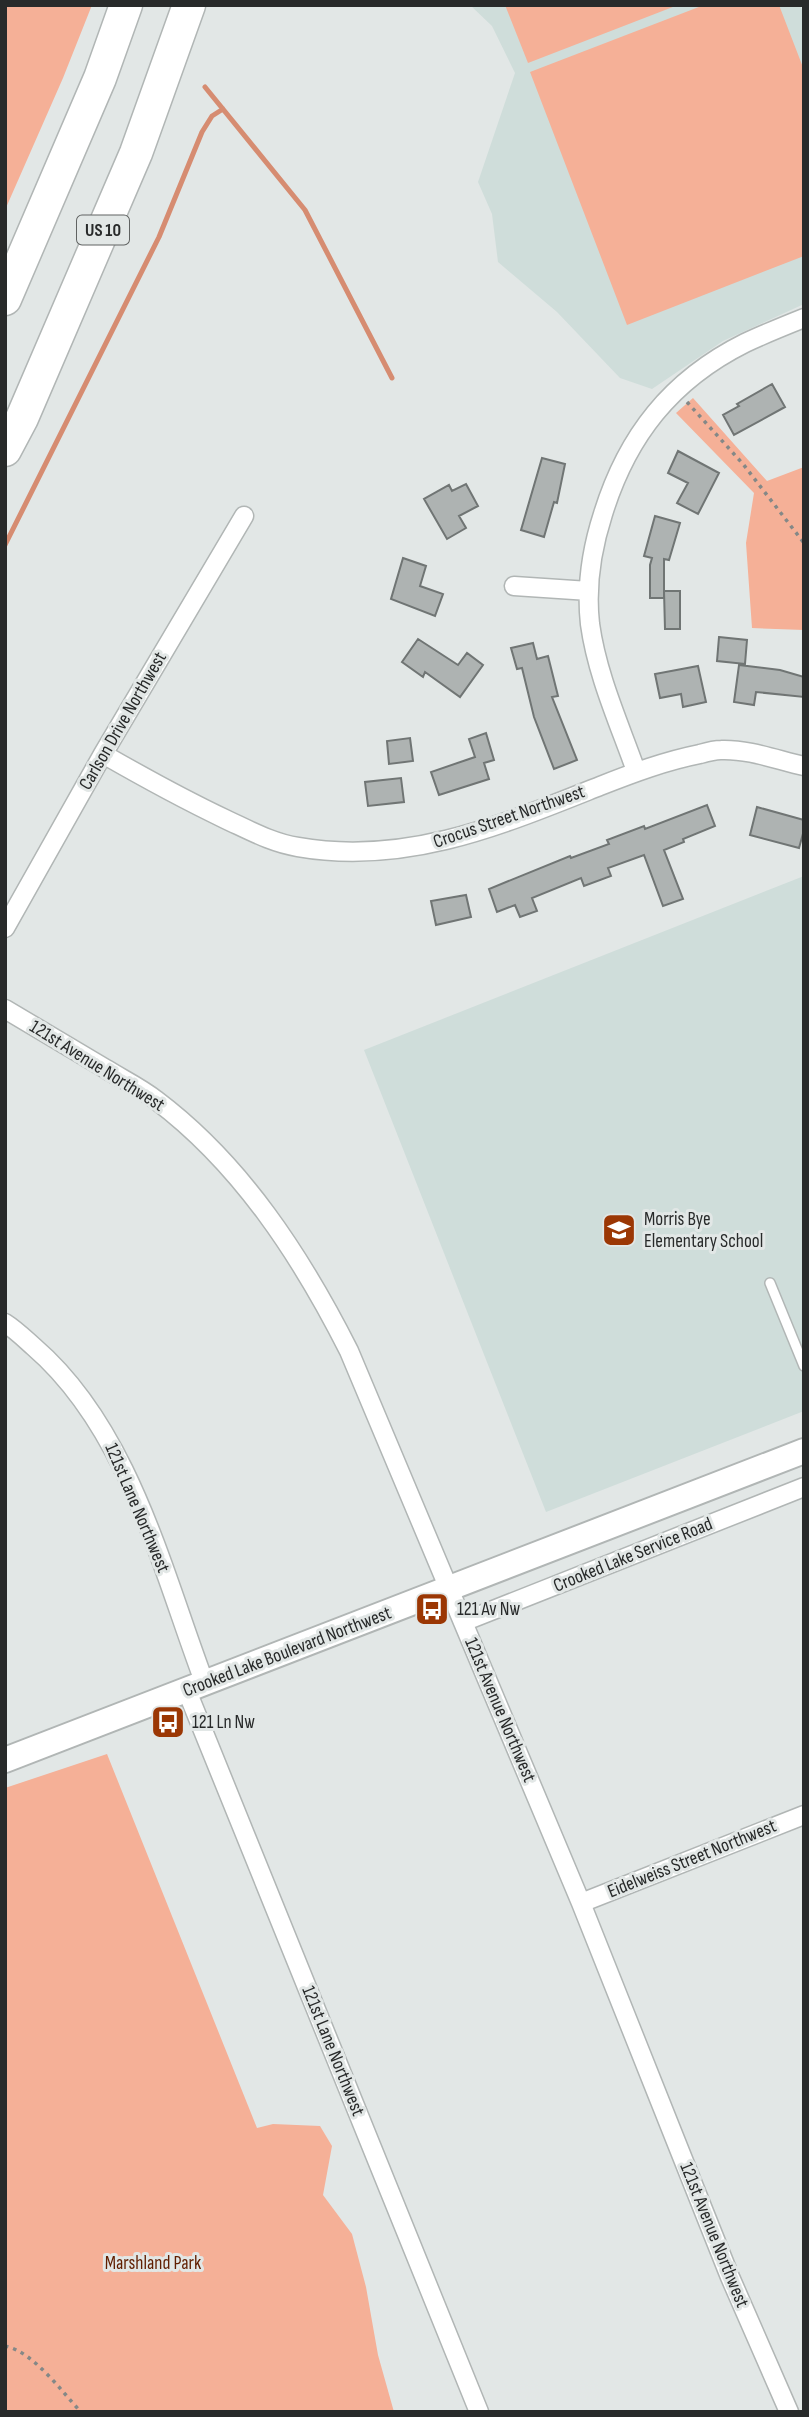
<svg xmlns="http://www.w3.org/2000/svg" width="809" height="2417" viewBox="0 0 809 2417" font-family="'Sofia Sans Condensed',sans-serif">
  <rect width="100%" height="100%" fill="#e2e7e6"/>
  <!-- built -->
  <path fill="#cfddda" d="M470,5H800L804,14V304L723,341L652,389L620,378L557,312L498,262L492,214L478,182L515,73L492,26Z
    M804,876V1411L546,1512L364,1050Z"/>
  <!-- green -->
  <path fill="#f5b097" d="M5,5H92L63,78L5,210Z
    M505,5H678L528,63Z
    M704,5H779L804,70V256L627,325L530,72Z
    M693,398L767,481L804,467V630L752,628L746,543L754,493L676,413Z
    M107,1754L257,2128L273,2124L320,2126L332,2146L323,2195L352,2234L366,2287L378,2355L394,2412H5V1788Z"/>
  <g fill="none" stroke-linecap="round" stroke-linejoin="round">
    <!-- stream -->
    <path stroke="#d68c71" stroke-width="5" d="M205,87L305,210L392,378
      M5,545L159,237L202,132L212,116L223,109"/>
  </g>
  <!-- building -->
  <path fill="#aeb3b2" stroke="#707574" stroke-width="2" d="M772,384L785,407L734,435L723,415L739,406L737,404Z
    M678,451L719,473L698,514L677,503L688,483L668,473Z
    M542,458L565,464L557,503L554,502L544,537L521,530Z
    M466,484L478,506L459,516L466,528L447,539L424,499L449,485L452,491Z
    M655,516L680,523L669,560L664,559V598H650V565L652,558L644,556Z
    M403,558L426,566L420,586L443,594L435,616L391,599Z
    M664,591H680V629H665Z
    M719,637L747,640L745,664L717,661Z
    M418,639L458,665L467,653L483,665L460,697L425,672L423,677L402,662Z
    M533,643L537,659L548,656L558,696L552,697L577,760L554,769L534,717L522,668L517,669L511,648Z
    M739,665L780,670L804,677V697L756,692L754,705L734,702Z
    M698,666L706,702L683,707L681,694L660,698L655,674Z
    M486,733L494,760L484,763L489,779L439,795L431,772L475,757L469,739Z
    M410,738L413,761L389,764L387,741Z
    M401,778L404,802L368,806L365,782Z
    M707,805L715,826L683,839L684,842L664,850L683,899L663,906L644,855L608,868L611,876L584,886L581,878L532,898L537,911L520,917L515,905L497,912L489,889L570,856L571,858L609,844L607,840L644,826L645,829Z
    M757,807L804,820V830L799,848L750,835Z
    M466,895L471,917L436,925L431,901Z"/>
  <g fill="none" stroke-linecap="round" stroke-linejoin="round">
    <!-- lane casing -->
    <g stroke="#b1b6b5" stroke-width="12">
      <path id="lane" d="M770,1283L804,1366"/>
    </g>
    <!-- street casing -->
    <g stroke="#b1b6b5" stroke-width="21">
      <path id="street" d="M514,586L589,591
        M103,754C143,777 183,799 225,819C249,830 272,843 298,847C406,866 502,825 600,786C633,773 665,761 700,754C707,752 714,750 721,750C749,749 777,760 804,766
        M636,771C619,723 597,675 590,624C586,588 592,548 603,514C627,436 671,380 745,343C764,334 784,326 804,318
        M5,928L103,754L244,516
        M5,1009C39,1029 72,1049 106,1069C122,1079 141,1088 156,1100C241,1164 301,1256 349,1351L581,1903L730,2277L789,2412
        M5,1323C16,1330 25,1339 34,1347C129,1429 162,1570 205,1684
        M463,1622L804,1487
        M187,1691L479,2412
        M581,1903L804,1815"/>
    </g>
    <!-- secondary casing -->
    <g stroke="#b1b6b5" stroke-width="28">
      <path id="secondary" d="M5,1760L804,1451"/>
    </g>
    <!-- highway casing -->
    <g stroke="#b1b6b5" stroke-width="35">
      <path id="highway" d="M5,299L100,78L126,5
        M5,450L22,418L136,153L189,5"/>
    </g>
    <!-- path -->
    <path stroke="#848887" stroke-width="3.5" stroke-dasharray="3.5 5" stroke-linecap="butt" d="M687,402L743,464L804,543
      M5,2346C34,2352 61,2391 81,2412"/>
    <!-- lane -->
    <use href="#lane" stroke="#fff" stroke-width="9"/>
    <!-- street -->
    <use href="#street" stroke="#fff" stroke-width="18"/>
    <!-- secondary -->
    <use href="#secondary" stroke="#fff" stroke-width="24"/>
    <!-- highway -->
    <use href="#highway" stroke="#fff" stroke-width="32"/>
  </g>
  <!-- icons -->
  <defs>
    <g id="school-square" transform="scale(1.75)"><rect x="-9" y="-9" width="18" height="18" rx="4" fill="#9b3704" stroke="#e2e7e6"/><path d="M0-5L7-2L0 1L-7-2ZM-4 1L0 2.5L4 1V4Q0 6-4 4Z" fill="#fff"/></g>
    <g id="bus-square" transform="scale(1.75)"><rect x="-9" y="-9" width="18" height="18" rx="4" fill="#9b3704" stroke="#e2e7e6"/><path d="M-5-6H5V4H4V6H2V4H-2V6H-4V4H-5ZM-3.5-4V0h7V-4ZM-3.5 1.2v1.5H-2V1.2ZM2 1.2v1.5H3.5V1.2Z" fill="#fff"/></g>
  </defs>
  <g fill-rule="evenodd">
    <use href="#school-square" x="619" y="1230"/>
    <use href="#bus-square" x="432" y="1609"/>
    <use href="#bus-square" x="168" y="1722"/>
  </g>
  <g text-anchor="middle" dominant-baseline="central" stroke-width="6" stroke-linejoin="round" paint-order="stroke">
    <!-- shield labels -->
    <rect fill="#e2e7e6" stroke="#606362" stroke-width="2" x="77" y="215.5" width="52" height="29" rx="5"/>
    <g font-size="18" font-weight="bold" fill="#282a2a">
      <text x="103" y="230">US 10</text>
    </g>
    <!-- street labels -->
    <g font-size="19" fill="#282a2a" stroke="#e2e7e6">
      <text transform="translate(123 721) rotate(-60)">Carlson Drive Northwest</text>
      <text transform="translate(509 817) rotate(-19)">Crocus Street Northwest</text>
      <text transform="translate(97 1066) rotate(32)">121st Avenue Northwest</text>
      <text transform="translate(137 1508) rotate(67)">121st Lane Northwest</text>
      <text transform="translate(633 1555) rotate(-22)">Crooked Lake Service Road</text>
      <text transform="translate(287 1652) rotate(-21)">Crooked Lake Boulevard Northwest</text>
      <text transform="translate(500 1710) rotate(67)">121st Avenue Northwest</text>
      <text transform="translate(692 1859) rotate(-22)">Eidelweiss Street Northwest</text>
      <text transform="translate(333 2051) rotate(68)">121st Lane Northwest</text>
      <text transform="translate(714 2235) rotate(68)">121st Avenue Northwest</text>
    </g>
    <!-- poi labels -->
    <g font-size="19" fill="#282a2a" stroke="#e2e7e6" text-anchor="start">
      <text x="644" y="1219">Morris Bye<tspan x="644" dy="22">Elementary School</tspan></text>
      <text x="457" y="1609">121 Av Nw</text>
      <text x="192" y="1722">121 Ln Nw</text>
    </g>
    <!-- park labels -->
    <g font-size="19" fill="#601e00" stroke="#e2e7e6">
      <text x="153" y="2263">Marshland Park</text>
    </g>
  </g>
  <!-- border -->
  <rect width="809" height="2417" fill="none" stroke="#282a2a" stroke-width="14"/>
</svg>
